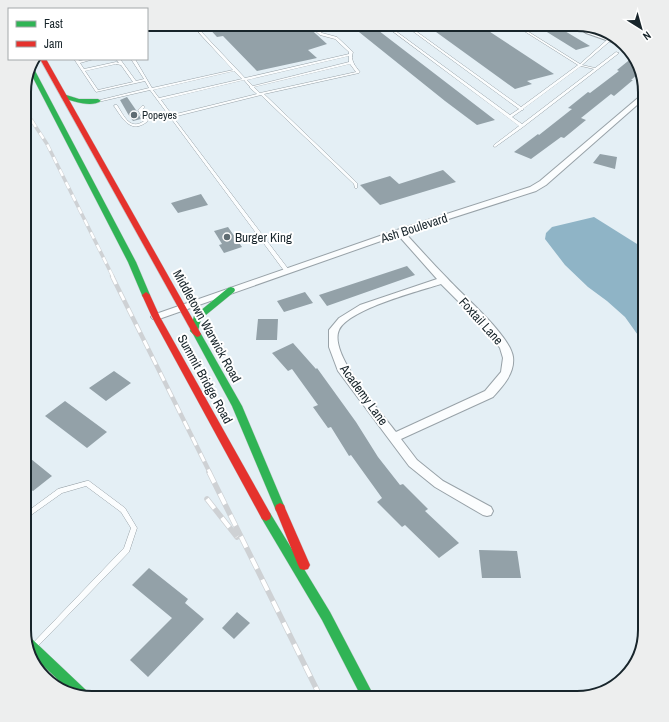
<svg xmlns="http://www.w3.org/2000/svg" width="669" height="722" viewBox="0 0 669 722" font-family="'Archivo Narrow',sans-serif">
  <rect width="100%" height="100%" fill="#e4eff5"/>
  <!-- water -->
  <path fill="#8fb4c6" d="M594,217L645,249V345L625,317L607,301L588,287L565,265L545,239L546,233L552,227Z"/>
  <!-- building -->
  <path fill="#93a1a8" d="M205,24H305L327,44L308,50L317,58L257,71L223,36L217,37Z
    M349,24H370L495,120L477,125L445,101Z
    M425,24H445L450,28L465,24H478L554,74L527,81L532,84L515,89Z
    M534,24H553L590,46L576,50Z
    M633,57L639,73L631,80H633L614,96L611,94L581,118L586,120L564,138L561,137L531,159L514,152L538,134L539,135L572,109L568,108L588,92L590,93L619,71L617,70Z
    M127,97L138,113L141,119L133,121L128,114L120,100Z
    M600,154L617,157L615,169L593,163Z
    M443,170L456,182L380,205L360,185L390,176L399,184Z
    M201,194L208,205L178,213L171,203Z
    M228,227L242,247L224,253L219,245L222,244L214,231Z
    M407,266L415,275L327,306L319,295Z
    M305,292L313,303L284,312L277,301Z
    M258,319H278L277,340H256Z
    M293,343L316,369L317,368L356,422L378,457L400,485L403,484L428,509L425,511L459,543L439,558L405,525L402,527L377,502L382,498L351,455L349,456L331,427L328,428L313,407L318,405L292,369L288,371L272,353Z
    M114,371L131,383L106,401L89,388Z
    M65,401L107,432L87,448L45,416Z
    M31,459L52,476L33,491L24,484V465Z
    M479,550L517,551L521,578H482Z
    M149,568L188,599L185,603L204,619L148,677L130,660L172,618L132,585Z
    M237,612L250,623L234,639L222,628Z"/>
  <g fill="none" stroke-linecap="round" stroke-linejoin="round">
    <!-- lane casing -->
    <g stroke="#98a2a8" stroke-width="1">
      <path id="lane" d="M191,24H194L245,78L349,54V52L335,39L320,35L308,24H311L322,33L337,37L353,52C350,60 355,66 360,72L359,73L264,94L357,183V188H355L354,184L261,95L173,117L289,270V272H285L150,90L98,102L96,101L149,88L145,81L96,92L74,59H78L79,61L88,59H94L80,63L84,69L116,62L119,63L116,59H120L136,81L144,79L131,59H135L152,88L233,70ZM349,56V62L253,86L247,80ZM116,64L121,65L133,82L98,90L85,71ZM350,64L356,72L260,93L254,87ZM234,71L242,79L159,98L153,90ZM244,80L250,87V88L257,94L172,115L161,100Z
        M383,24H386L510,115L519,109L403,24H406L521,107L578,65L513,24H516L580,64L608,39H610V41L582,65L595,68L616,52L619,53L523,127L495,147L493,146L494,145L519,126ZM581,66L594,69L522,124L512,117L522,110H523V109Z
        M115,105H117C124,116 130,131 144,121L138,110L142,106H144L145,107L142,110L148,121C131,135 123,119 114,106Z
        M87,481H89L125,508L137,528L129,552L38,646L36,647L34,646L33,644L34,642L124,548L131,528L121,512L86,486L62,493L24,520V514L58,489Z"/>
    </g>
    <!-- street casing -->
    <g stroke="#98a2a8" stroke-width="2">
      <path id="street" d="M573,24H580L590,31L620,41L626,47L586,33Z
        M645,92V98L546,185L536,191L405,233C419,248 433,264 447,278C463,296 510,335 513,357C515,373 503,386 493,397L401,439L417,460L443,481L491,507L493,511L491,515L487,516L483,515L435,487L409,466L338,371L329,347V330L339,318L360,305L437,279L398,235L159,319H153L151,317L153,315L397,230L530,187L540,181ZM441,284L488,331L500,348L503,358L501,372L485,391L396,432C381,412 328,354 339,330C349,309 419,291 441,284Z"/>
    </g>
    <!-- fast casing -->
    <g stroke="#c3cacc" stroke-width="1">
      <path id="fast" d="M30,65L33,67L136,262L150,295L149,297H143L142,295L128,262L29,70Z
        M63,94L79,99H98L101,101C91,108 72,101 61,97V95Z
        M231,287L234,288L235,290L234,292L201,319L198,331L201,334L242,406L285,508L284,511L280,513L276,511L275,508L232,406L193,334L190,331L194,316L228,288Z
        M266,511L270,513L330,612L375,698H362L322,620L262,519L261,516L262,513Z
        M29,638L33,640L88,692L90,698L72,693L33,656L27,639Z"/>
    </g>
    <!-- jam casing -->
    <g stroke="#c3cacc" stroke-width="1">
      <path id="jam" d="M40,59H46L201,334L200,336L197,337L193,334Z
        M146,292L150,295L160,317L270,513L271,516L270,519L266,521L262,519L152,317L142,295Z
        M280,503L284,505L285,508L310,565L308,569L304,570L300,569L298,565L275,508L276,505Z"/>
    </g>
    <!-- lane -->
    <use href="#lane" fill="#fbfdfe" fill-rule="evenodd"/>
    <!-- street -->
    <use href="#street" fill="#fbfdfe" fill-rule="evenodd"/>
    <!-- fast -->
    <use href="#fast" fill="#30b455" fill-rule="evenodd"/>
    <!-- jam -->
    <use href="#jam" fill="#e5322d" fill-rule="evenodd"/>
    <!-- rail-far3 casing -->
    <g stroke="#ced1d4" stroke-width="3">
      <path id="rail-far3" d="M24,109L33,122"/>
    </g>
    <!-- rail-far2 casing -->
    <g stroke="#ced1d4" stroke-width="3.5">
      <path id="rail-far2" d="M32,121L47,144L113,277"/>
    </g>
    <!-- rail-far1 casing -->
    <g stroke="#ced1d4" stroke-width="4.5">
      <path id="rail-far1" d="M112,276L210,473"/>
    </g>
    <!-- rail casing -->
    <g stroke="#ced1d4" stroke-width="5.5">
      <path id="rail" d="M209,472L321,698
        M207,499L237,537"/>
    </g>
    <!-- rail-far3 -->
    <use href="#rail-far3" stroke="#fff" stroke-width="2" stroke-dasharray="5.5" stroke-linecap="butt"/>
    <!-- rail-far2 -->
    <use href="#rail-far2" stroke="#fff" stroke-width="2.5" stroke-dasharray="7" stroke-linecap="butt"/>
    <!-- rail-far1 -->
    <use href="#rail-far1" stroke="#fff" stroke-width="3" stroke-dasharray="9" stroke-linecap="butt"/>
    <!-- rail -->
    <use href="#rail" stroke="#fff" stroke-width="4" stroke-dasharray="12" stroke-linecap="butt"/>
  </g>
  <!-- markers -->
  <g fill="#5f6c72" stroke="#fff" stroke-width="1.5">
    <circle cx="134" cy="115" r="4"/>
    <circle cx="227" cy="237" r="4"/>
  </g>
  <g text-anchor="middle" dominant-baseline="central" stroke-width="4" stroke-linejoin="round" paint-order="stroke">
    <!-- far-poi labels -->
    <g font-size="11" fill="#18252b" stroke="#fff" text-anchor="start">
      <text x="142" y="115">Popeyes</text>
    </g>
    <!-- street labels -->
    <g font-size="13" fill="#18252b" stroke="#fff">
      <text transform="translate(414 228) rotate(-18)">Ash Boulevard</text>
      <text transform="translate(481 321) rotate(48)">Foxtail Lane</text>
      <text transform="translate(207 326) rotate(61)">Middletown Warwick Road</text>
      <text transform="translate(205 379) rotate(61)">Summit Bridge Road</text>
      <text transform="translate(364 395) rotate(54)">Academy Lane</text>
    </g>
    <!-- poi labels -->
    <g font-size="13" fill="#18252b" stroke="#fff" text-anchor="start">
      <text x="235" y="237">Burger King</text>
    </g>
  </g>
  <!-- crop -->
  <path d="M0 0H669V722H0ZM92 31H577A61 61 0 0 1 638 92V630A61 61 0 0 1 577 691H92A61 61 0 0 1 31 630V92A61 61 0 0 1 92 31Z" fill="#edeeee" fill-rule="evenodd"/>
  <path fill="none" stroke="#18252b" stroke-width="2" d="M92 31H577A61 61 0 0 1 638 92V630A61 61 0 0 1 577 691H92A61 61 0 0 1 31 630V92A61 61 0 0 1 92 31Z"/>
  <!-- legend -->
  <rect x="8" y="8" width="140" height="52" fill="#ffffff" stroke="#a3a8aa"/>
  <rect x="16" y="21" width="20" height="6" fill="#30b455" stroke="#a3a8aa"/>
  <text x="44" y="28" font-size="12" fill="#18252b">Fast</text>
  <rect x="16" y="41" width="20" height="6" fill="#e5322d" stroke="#a3a8aa"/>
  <text x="44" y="48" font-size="12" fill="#18252b">Jam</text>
  <!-- north arrow -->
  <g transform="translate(641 28) rotate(143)" stroke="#ffffff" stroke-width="3" paint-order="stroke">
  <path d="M0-3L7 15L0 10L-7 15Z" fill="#18252b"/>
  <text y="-6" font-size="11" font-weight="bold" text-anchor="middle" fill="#18252b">N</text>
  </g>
</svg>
